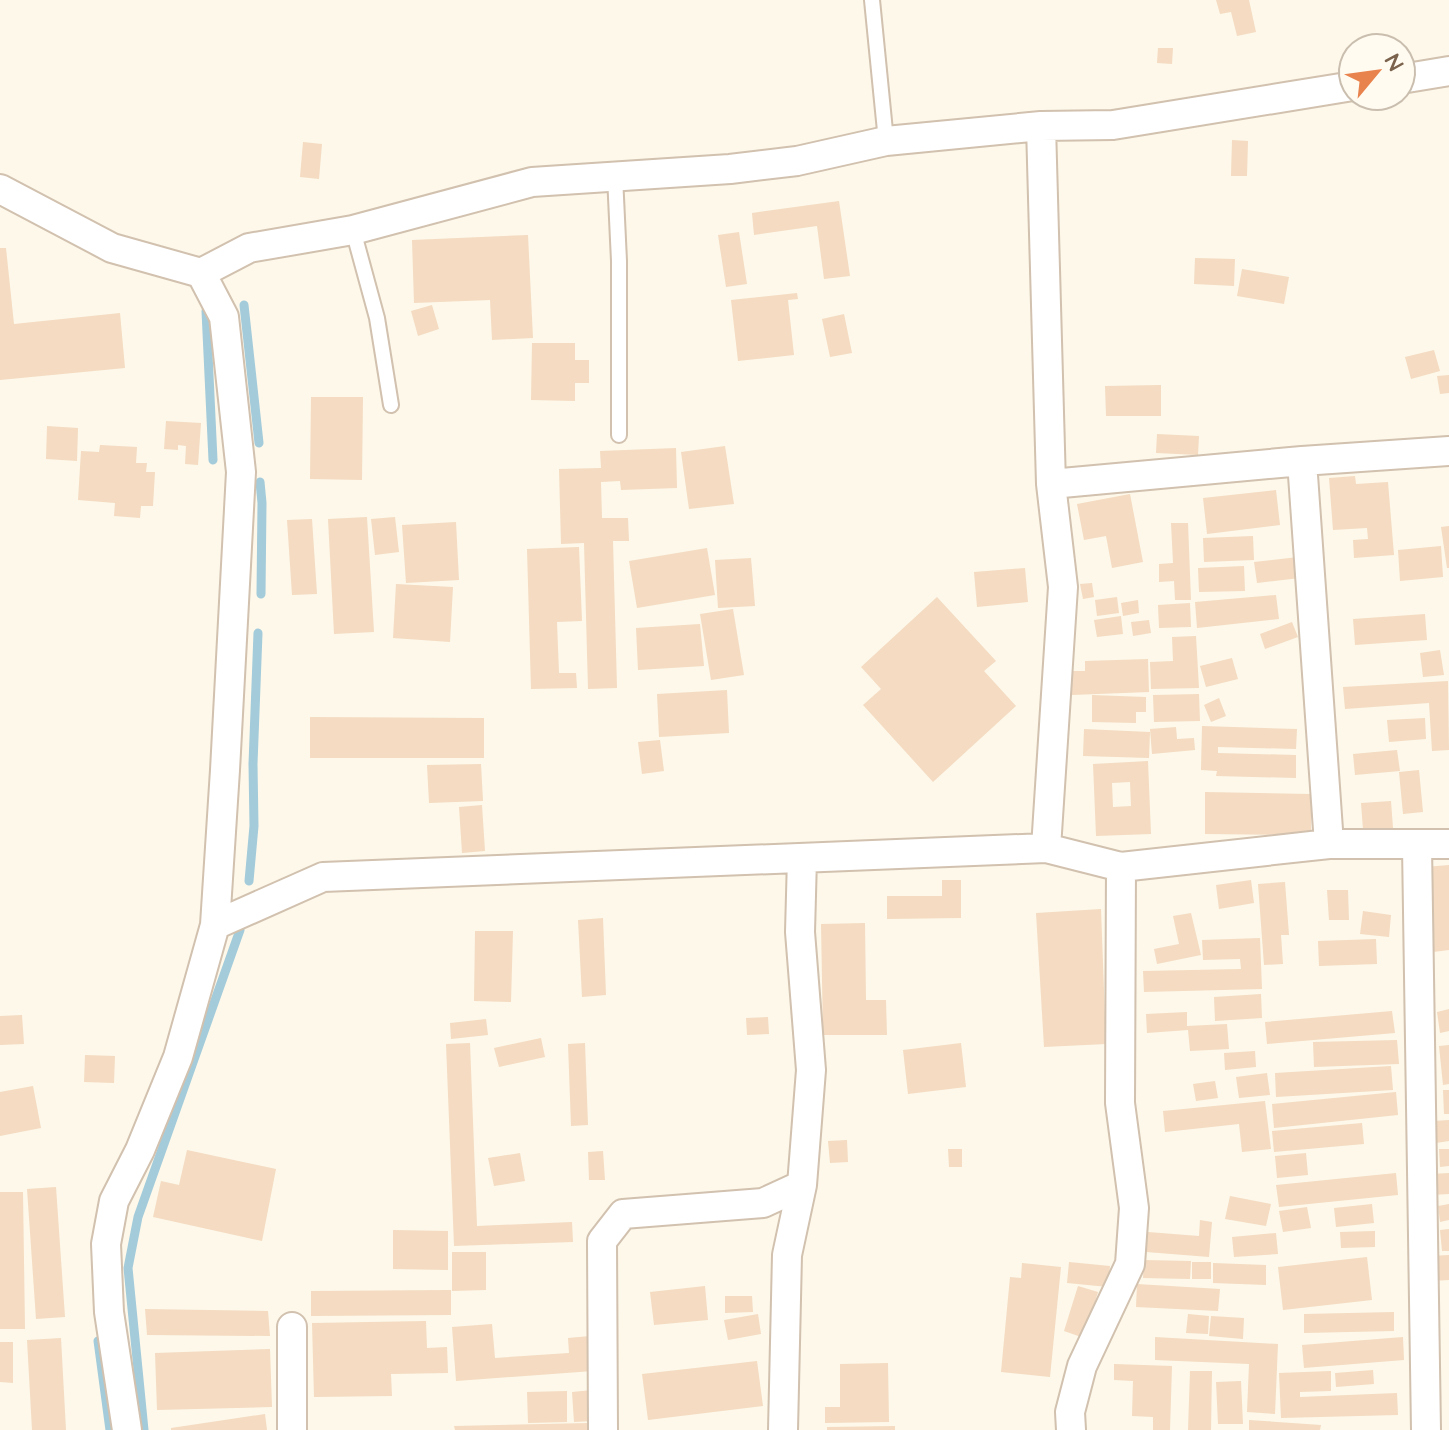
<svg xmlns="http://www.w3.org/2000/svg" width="1449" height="1430" viewBox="0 0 1449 1430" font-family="Quicksand,sans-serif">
  <rect width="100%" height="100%" fill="#fdf8ea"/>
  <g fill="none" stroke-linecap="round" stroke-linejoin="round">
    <!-- stream -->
    <path stroke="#a3cbda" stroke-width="9" d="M244,305L259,443
      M206,311L213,460
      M260,482L262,503L261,594
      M249,881L254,826L253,764L258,633
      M98,1341L110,1430
      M144,1430L128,1268L138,1217L240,930"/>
  </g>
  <!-- building -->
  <path fill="#f4dbc1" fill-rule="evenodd" d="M1216,0H1249L1256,32L1237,36L1231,12L1220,14Z
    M1158,48H1173L1172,64L1157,63Z
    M1232,140L1248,141L1247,176H1231Z
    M303,142L322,144L319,179L300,177Z
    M839,201L850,276L824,279L817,226L754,235L752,213Z
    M739,232L747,284L726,287L718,235Z
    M528,235L533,338L492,340L490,300L414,303L412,240Z
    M0,248H6L14,324L120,313L125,368L0,380Z
    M1195,258L1235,259L1234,286L1194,284Z
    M1242,269L1289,277L1284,304L1237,296Z
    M797,293L798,299L788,300L794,355L738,361L731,300Z
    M432,305L439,329L418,336L411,311Z
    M844,314L852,353L830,357L822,319Z
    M532,343H575V360H589V383H575V401L531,400Z
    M1434,350L1440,371L1411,379L1405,357Z
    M1449,375V393L1440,394L1437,376Z
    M1161,385V416H1106L1105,386Z
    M311,397H363L362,480L310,479Z
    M166,421L201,423L198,465L185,464L186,446L178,445V450L164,449Z
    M47,426L78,428L77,461L46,459Z
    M1157,434L1199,436L1198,455L1156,453Z
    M100,445L137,447L136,463H147L146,472H155L153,506H141L140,518L114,516L115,503L78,500L81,451L99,452Z
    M725,446L734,504L689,509L681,452Z
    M676,448L677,488L621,490L620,481L601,482L602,518H628L629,541H613L617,688L588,689L584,543L561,544L559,469L601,468L600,451Z
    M1355,476L1356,484L1388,482L1394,555L1354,558L1353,540L1368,539L1367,528L1333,530L1329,478Z
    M1276,490L1280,525L1207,534L1203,498Z
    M1130,494L1143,562L1112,568L1106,536L1084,540L1077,504Z
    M367,517L374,632L334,634L328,519Z
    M395,517L399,552L375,555L371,519Z
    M312,519L317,594L292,595L287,520Z
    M456,522L459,580L406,583L402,525Z
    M1171,523H1188L1191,600H1175L1174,581L1159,582V564L1173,563Z
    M1449,526V568H1447L1441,527Z
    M1253,536L1254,560L1204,562L1203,538Z
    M1441,546L1443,577L1400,581L1398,550Z
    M579,547L582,621L557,622L559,673H576L577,688L531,689L527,549Z
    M707,548L715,595L637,608L629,561Z
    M1298,557L1300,578L1257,583L1254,562Z
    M751,558L755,606L718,608L715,560Z
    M1244,566L1245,591L1199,592L1198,568Z
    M1025,568L1028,602L977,607L974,572Z
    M1092,583L1094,597L1083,599L1080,584Z
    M396,584L453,587L450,642L393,638Z
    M1276,595L1279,619L1197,628L1195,602Z
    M937,597L996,661L984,671L1016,706L933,782L863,705L881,689L861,667Z
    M1117,597L1119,613L1097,616L1095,600Z
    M1138,600L1139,613L1123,616L1121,603Z
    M1190,603L1191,627L1159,628L1158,605Z
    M733,609L744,675L711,680L700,614Z
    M1425,614L1427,640L1355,645L1353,619Z
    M1121,616L1123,634L1097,637L1094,620Z
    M1149,620L1151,633L1133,636L1131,622Z
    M1292,622L1298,637L1265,649L1260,634Z
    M700,624L704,666L638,670L636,628Z
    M1196,636L1199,688L1151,689L1150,662L1173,661L1172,637Z
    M1440,650L1444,675L1423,677L1420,653Z
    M1232,658L1238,679L1206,687L1200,666Z
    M1148,659L1149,692L1072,695L1071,671H1085V661Z
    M1448,681L1449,750L1432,751L1429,703L1345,709L1343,687Z
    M727,690L729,733L659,737L657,694Z
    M1199,694L1200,721L1154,722L1153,695Z
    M1092,695L1146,697V712H1136V723L1092,722Z
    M1219,698L1226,716L1211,722L1204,705Z
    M310,717L484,718V758H310Z
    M1425,718L1426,739L1389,742L1387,720Z
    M1202,726L1297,729L1296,749L1218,747V753L1296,755V778L1216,776L1217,771L1201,770Z
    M1176,727L1177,739L1194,738L1195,750L1152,754L1150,729Z
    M1084,729L1150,732L1149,758L1083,756Z
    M660,740L664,771L642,774L638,742Z
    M1397,750L1400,771L1355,775L1353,754Z
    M1148,761L1151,834L1096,836L1093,764ZM1130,782L1131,806L1113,807L1112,783Z
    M481,764L483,801L429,803L427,765Z
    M1419,770L1423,812L1403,814L1399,772Z
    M1205,792L1311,794V835L1205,834Z
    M1391,801L1393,828L1363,830L1361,803Z
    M482,805L485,851L462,853L459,807Z
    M1449,865V950L1433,952L1425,867Z
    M942,880H961V918L887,919V896H942Z
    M1251,880L1254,903L1219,909L1216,885Z
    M1285,882L1289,935H1281L1283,964L1264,965L1258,884Z
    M1327,890H1348L1349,920H1329Z
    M1101,909L1106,1044L1044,1047L1036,913Z
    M1363,911L1391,915L1389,937L1360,934Z
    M1191,913L1201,955L1157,964L1154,949L1179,944L1173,916Z
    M603,918L606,995L582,997L578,920Z
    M865,923L866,1000H886L887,1035H823L821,924Z
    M475,931H513L511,1002L474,1001Z
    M1260,938L1262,989L1144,992L1143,971L1241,969L1240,959L1203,960L1202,940Z
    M1376,939L1377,964L1319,966L1318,941Z
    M1261,994L1262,1018L1215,1021L1214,997Z
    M1449,1009V1031L1440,1033L1437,1012Z
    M1392,1011L1395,1033L1267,1044L1265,1022Z
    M1187,1012V1026L1227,1024L1229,1049L1190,1051L1188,1030L1147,1033L1146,1014Z
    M22,1015L24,1044L0,1045V1016Z
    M768,1017L769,1034L747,1035L746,1018Z
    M486,1019L488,1035L451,1039L450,1023Z
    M541,1038L545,1057L499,1067L494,1048Z
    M1397,1040L1399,1064L1314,1067L1313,1042Z
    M470,1043L477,1226L572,1222L573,1242L454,1246L446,1044Z
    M585,1043L588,1125L571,1126L568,1044Z
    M961,1043L966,1087L908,1094L903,1050Z
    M1449,1045V1084L1443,1085L1439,1046Z
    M1255,1051L1256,1067L1225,1070L1224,1053Z
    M85,1055L115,1056L114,1083L84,1082Z
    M1391,1066L1393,1090L1276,1097L1275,1073Z
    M1267,1073L1270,1095L1239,1098L1236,1077Z
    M1215,1081L1218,1098L1196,1101L1193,1084Z
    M33,1086L41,1128L0,1136V1092Z
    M1443,1090H1449V1114H1444Z
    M1396,1092L1398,1115L1274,1128L1272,1104Z
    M1265,1101L1271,1149L1242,1152L1239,1124L1165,1132L1163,1111Z
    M1449,1120V1141L1436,1143L1433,1121Z
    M1362,1123L1364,1144L1274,1152L1272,1131Z
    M847,1140L848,1162L830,1163L828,1141Z
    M948,1149H962V1167H949Z
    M1439,1149H1449V1166L1440,1167Z
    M187,1150L276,1169L262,1241L153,1217L161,1181L179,1185Z
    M603,1151L605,1180H589L588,1152Z
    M520,1153L525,1181L494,1186L488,1158Z
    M1306,1153L1308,1175L1277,1178L1275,1156Z
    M1396,1173L1398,1195L1279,1207L1276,1185Z
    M1449,1173V1194L1432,1195L1431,1174Z
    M56,1187L65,1317L36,1319L27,1189Z
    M0,1192H23L25,1329H0Z
    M1230,1196L1271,1204L1266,1226L1225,1219Z
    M1372,1204L1374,1223L1336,1227L1334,1208Z
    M1449,1204V1220L1440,1222L1438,1206Z
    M1307,1207L1311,1228L1283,1232L1279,1211Z
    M1200,1220L1212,1222L1209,1257L1146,1252L1148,1232L1199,1236Z
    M1449,1229V1251H1442L1440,1230Z
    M393,1230L448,1231V1270L393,1269Z
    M1375,1231V1247L1341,1248L1340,1232Z
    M1276,1233L1278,1254L1234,1257L1232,1237Z
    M452,1252H486V1290L452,1291Z
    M1449,1255V1280L1432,1281L1430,1256Z
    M1367,1257L1372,1300L1283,1310L1278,1267Z
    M1144,1260L1191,1261L1190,1279L1143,1278Z
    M1069,1262L1110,1266L1108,1287L1067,1283Z
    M1192,1262H1211V1279H1192Z
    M1022,1263L1061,1267L1050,1377L1001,1372L1010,1277L1021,1278Z
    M1213,1263L1266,1265V1285L1213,1283Z
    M1137,1284L1220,1289L1218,1311L1136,1307Z
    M705,1286L708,1320L654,1325L650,1292Z
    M1078,1286L1098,1292L1084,1338L1064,1331Z
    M451,1290V1315L311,1316V1291Z
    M725,1296H752L753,1312L725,1313Z
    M145,1309L268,1311L270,1336L147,1335Z
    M1394,1312V1331L1304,1333V1314Z
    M758,1314L761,1334L728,1340L724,1320Z
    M1188,1314L1209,1316L1208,1334L1186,1333Z
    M1211,1316L1244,1318L1243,1339L1209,1336Z
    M426,1321L427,1348L447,1347L448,1373L391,1374L392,1396L314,1397L312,1323Z
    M492,1324L495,1358L569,1353L568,1338L590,1336L593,1371L456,1381L452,1327Z
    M1155,1337L1278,1344L1275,1414L1247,1412L1249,1364L1155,1360Z
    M1403,1337L1404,1360L1304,1368L1302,1345Z
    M61,1338L66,1430H32L27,1340Z
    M0,1342H13V1383L0,1382Z
    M270,1349L272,1407L157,1410L155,1353Z
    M757,1361L763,1406L648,1420L642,1374Z
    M888,1363L889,1422L825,1423V1407H840V1364Z
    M1114,1364L1172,1366L1170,1430H1153V1417L1132,1416L1133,1381L1114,1380Z
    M1373,1370L1374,1384L1336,1387L1335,1373Z
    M1190,1371H1212L1211,1430H1188Z
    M1331,1371V1391L1300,1392V1397L1397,1393L1398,1415L1281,1418L1279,1373Z
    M1241,1381L1243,1424H1218L1216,1382Z
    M592,1390L594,1421L574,1422L572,1392Z
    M567,1391V1422L528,1423L527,1392Z
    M265,1414L267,1430H171V1428Z
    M1249,1420L1321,1425L1320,1430H1249Z
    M589,1423V1430H455L454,1426Z
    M895,1426V1430H827V1427Z"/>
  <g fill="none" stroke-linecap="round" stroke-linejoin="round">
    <!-- lane casing -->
    <g stroke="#d1c1ae" stroke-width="18">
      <path id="lane" d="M872,0L886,141
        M615,176L619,261V435
        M353,230L377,318L391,405"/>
    </g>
    <!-- street casing -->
    <g stroke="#d1c1ae" stroke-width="32">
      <path id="street" d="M1401,79L1449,71
        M1041,126L1051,484
        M0,189L112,248L201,273L224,317L241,472L225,770L215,925L178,1057L140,1150L114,1201L106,1244L109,1312L127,1430
        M201,273L249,248L353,230L532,182L730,169L797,161L886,141L1041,126L1113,125L1353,86
        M1302,461L1329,844
        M1417,846L1426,1430
        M1046,848L1063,587L1051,484L1302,461L1449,451
        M1121,867L1329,844H1449
        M215,925L323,877L1046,848L1121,867L1120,1103L1134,1208L1130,1264L1082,1366L1070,1412L1071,1430
        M292,1430V1327
        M603,1430L602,1241L623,1214L763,1203L802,1185L811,1070L800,932L802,858
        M783,1430L787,1255L802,1185"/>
    </g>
    <!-- lane -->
    <use href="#lane" stroke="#fff" stroke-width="14"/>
    <!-- street -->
    <use href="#street" stroke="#fff" stroke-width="28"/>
  </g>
  <!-- north arrow -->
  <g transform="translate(1377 72) rotate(61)"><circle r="38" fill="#fffbf1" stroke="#cabeaf" stroke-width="2"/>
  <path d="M0-6L14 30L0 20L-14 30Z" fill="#e9834d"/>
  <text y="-12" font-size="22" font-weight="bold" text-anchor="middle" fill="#7a624c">N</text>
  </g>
</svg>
